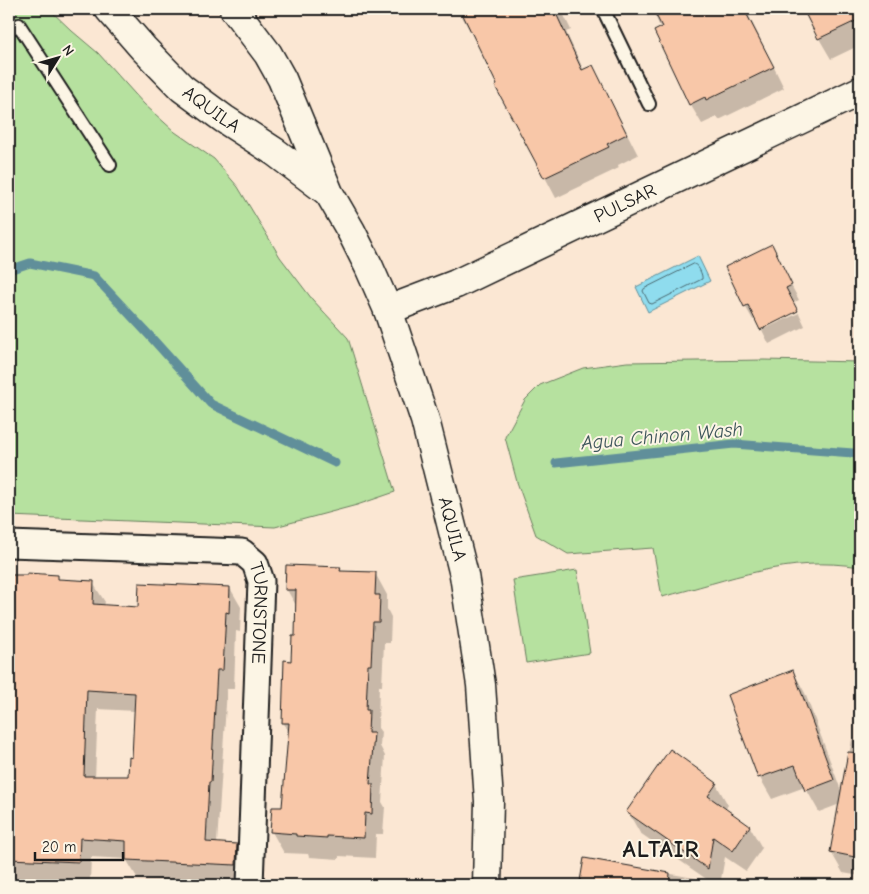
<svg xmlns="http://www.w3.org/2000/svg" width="869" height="894" viewBox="0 0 869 894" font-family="'Comic Neue',sans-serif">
  <rect width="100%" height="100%" fill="#fbe7d3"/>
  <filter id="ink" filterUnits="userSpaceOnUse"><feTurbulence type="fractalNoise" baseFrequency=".02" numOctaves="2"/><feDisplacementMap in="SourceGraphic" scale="10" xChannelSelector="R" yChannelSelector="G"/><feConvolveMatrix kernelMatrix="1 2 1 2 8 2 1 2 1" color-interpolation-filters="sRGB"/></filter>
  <g filter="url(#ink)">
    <!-- green -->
    <path fill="#b6e19f" stroke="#697e5e" d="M9,9H49L72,31L98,53L144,104L175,132L214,159L238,187L280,257L312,299L348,338L395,492L357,505L275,527L9,516Z
      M764,360L860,362V567C788,555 730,580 662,597L653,548L568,554L536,535L517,482L505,437L525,400L540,385L583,368L627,362Z
      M577,570L590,653L526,663L513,580Z"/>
    <!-- water -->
    <path fill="#8fdcee" stroke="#618f9a" d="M698,256L710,281L648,312L636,287Z"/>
    <!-- shadow -->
    <path fill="#0003" fill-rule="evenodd" d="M458,9H561L571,30L566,32L584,71L593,66L638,155L618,165L619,168L556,198L497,86L499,85L478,43L477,44Z
      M652,9H754L749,11L750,15L749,16L784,88L719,120L717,117L702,124L690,104L655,32L661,29Z
      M800,9H860V45L831,59L803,11H801Z
      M777,259L799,300L753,320L745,306Z
      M799,313L805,326L769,344L762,330Z
      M340,568L342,572L375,573L387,595V609L391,617L390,643H384L382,686H379L378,728L381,732L380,746L385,756L382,802L385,807L383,834H376L375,858L339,856V859L309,857L308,854L284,853L272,832L283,808L290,734L283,722L296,637L297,607L287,590Z
      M9,576H57L60,581L93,583L105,602L104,606L139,608L230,588L241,607L240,632L236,631L234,689H227L217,844L236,845L248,864L247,884L138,879L126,859L91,857L90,881L9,878V695L12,635L9,630ZM98,709L135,711L133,759L130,778H95Z
      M793,671L805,693L842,793L852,739L860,741V876L843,873L831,852L840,804L819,812L805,787L772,799L760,778L729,695Z
      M716,784L728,805L725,810L750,827L762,848L746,871L725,857L720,885H715L640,833L628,812Z
      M585,859L706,880L709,885H584L582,881Z"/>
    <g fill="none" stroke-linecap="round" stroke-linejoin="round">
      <!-- shore -->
      <path stroke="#4a6970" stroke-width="1" d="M694,264C698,265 703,275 702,279L652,304L649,303L643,291L644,289Z"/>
      <!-- stream -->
      <path stroke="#618f9a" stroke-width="9" d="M9,270L30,263L94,276L149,335L211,404L335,463
        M556,463L734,444L853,453L860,456"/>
    </g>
    <!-- building -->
    <path fill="#f8c7a8" stroke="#1c1c1c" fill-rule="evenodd" d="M460,9H554L582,70L593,65L627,134L607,144L609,147L544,178L495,86L497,85Z
      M653,9H744L774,67L706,100L705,97L689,105L654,31L662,27Z
      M803,9H860V19L818,39Z
      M772,244L792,285L786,288L798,311L760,330L748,305L744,307L725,267Z
      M286,565L341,567L340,571L376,572L375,595H380L379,622H373L371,665H368L366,710H369L368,733H374L370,784H373L372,814L365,813L364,838L327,836V838L296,836V834L270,832L272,807H282L289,723H282L284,660L291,661L292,636H295L296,590H285Z
      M27,573L58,575V579L94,581L93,604L138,607L139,583L230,587L229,613L226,612L223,670H217L211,782H209L206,842L237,844L236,865L126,860V841L80,838L79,862L9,859V674L11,630H9V575H27ZM87,690L135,693L132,758L129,757L128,776H84Z
      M793,670L834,780L805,791L795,765L758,778L727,695Z
      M670,749L717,783L708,796L750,826L733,851L713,837L708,869L626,812Z
      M848,752L860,753V858L830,852Z
      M584,858L670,873L669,885H590L591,883L580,881Z"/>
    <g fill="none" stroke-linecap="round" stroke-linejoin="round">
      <!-- service casing -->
      <g stroke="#1c1c1c" stroke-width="16">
        <path id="service" d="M603,9L649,104
          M9,29L19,25L110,165"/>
      </g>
      <!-- minor casing -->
      <g stroke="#1c1c1c" stroke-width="29">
        <g id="minor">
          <path id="s1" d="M9,544L242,552L255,563L261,581L250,885"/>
        </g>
      </g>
      <!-- tertiary casing -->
      <g stroke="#1c1c1c" stroke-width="31">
        <g id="tertiary">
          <path id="s2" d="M109,9L143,48L182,88L224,119L275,152L328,192"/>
          <path id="s3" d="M234,9L268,54L282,79L329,193L351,231L369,267L388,310L425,420L464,575L481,685L489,801L487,885"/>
          <path id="s4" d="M388,310L456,284L860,91"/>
        </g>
      </g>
      <!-- service -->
      <use href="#service" stroke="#fcf5e5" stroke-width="12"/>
      <!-- minor -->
      <use href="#minor" stroke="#fcf5e5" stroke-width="25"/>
      <!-- tertiary -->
      <use href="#tertiary" stroke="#fcf5e5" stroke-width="28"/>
    </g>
  </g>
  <g text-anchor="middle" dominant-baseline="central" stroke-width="4" stroke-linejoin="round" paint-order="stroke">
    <!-- street labels -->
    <g font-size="19" fill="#1c1c1c" stroke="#fcf5e5">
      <text stroke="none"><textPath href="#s2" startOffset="144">AQUILA</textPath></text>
      <text stroke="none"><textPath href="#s4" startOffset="260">PULSAR</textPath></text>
      <text stroke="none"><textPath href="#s3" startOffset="568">AQUILA</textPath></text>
      <text stroke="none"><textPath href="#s1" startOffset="301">TURNSTONE</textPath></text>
    </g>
    <!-- water labels -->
    <g font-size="20" font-style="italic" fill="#3e565b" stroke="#fcf5e5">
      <text transform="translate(662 436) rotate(-5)">Agua Chinon Wash</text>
    </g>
    <!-- district labels -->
    <g font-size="24" font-weight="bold" letter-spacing="1" fill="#1c1c1c" stroke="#fcf5e5">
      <text x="661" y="849">ALTAIR</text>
    </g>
  </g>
  <!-- margin -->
  <rect width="869" height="894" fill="none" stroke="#fcf5e5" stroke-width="30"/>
  <rect x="15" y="15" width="839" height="864" fill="none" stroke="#1c1c1c" stroke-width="2" filter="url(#ink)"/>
  <!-- north arrow -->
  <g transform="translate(58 58) rotate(53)" stroke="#fcf5e5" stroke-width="4" paint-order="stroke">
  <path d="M0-4L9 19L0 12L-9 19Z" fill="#1c1c1c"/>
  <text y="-8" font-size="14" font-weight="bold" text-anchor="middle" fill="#1c1c1c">N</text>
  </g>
  <!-- scale -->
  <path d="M35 852v8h88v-8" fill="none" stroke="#1c1c1c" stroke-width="2.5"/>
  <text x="42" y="852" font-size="15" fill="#1c1c1c" stroke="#fcf5e5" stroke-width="4" paint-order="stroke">20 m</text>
</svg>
